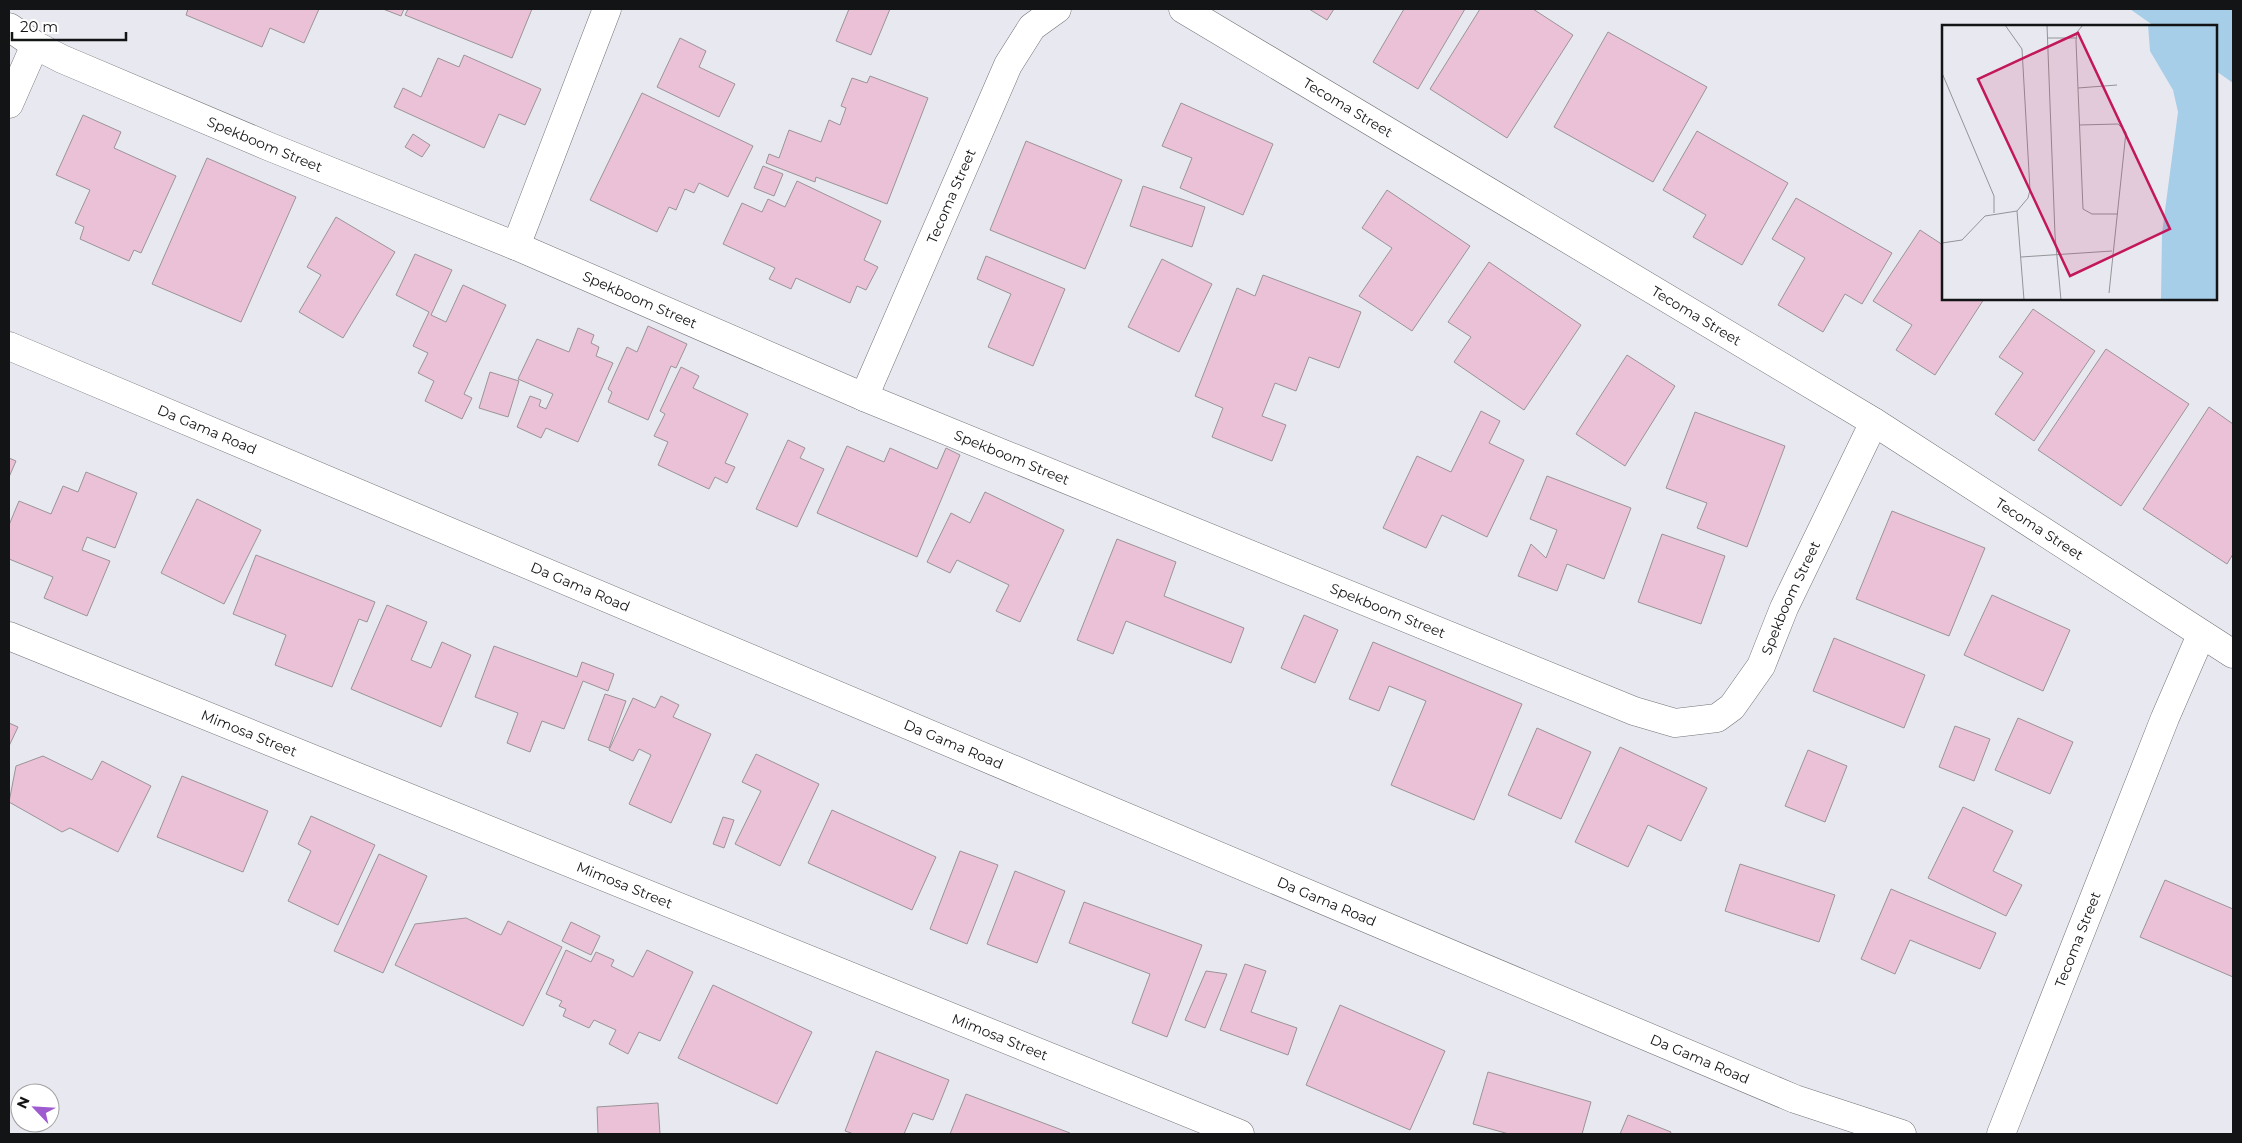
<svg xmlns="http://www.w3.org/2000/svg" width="2242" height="1143" viewBox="0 0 2242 1143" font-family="Montserrat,sans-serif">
  <rect width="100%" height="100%" fill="#e8e9f0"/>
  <!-- water -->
  <path fill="#a7cee8" d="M2130,9H2233V83L2216,71V26H2154Z"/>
  <!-- building -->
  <path fill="#ebc1d7" stroke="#9a9497" d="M188,9H319L304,43L270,28L262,47L186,15Z
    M383,9H404L401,16Z
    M408,9H532L512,58L405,15Z
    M849,9H890L871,55L836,41Z
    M1309,9H1334L1327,20Z
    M1404,9H1465L1418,89L1373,62Z
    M1480,9H1533L1573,35L1507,138L1430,89Z
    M1608,32L1707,87L1653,182L1554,127Z
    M680,38L706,51L699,67L735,84L719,117L657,87Z
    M464,55L541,89L525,125L499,114L484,148L394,107L403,88L421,97L438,58L459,67Z
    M870,76L928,98L887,204L816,177L815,182L766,163L769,154L779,158L789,130L821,142L829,120L840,125L846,108L841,106L852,78L867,83Z
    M642,93L753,146L728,197L699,183L694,193L685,189L676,210L669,207L657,232L590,200Z
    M1181,103L1273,144L1243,215L1180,188L1192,158L1162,146Z
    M83,115L121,132L114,148L176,176L141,253L134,250L129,261L80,239L84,227L75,223L90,190L56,175Z
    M1697,131L1788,183L1742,265L1693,237L1706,215L1663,190Z
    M413,134L430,145L422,157L405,147Z
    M1026,141L1122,180L1085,269L990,230Z
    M207,158L296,197L241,322L152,284Z
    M763,166L783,174L774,196L754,188Z
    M797,181L881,221L864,260L878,267L866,290L857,286L850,303L796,278L791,289L769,279L775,268L723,244L742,203L762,212L768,199L785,207Z
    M1143,186L1205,207L1192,247L1130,226Z
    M1387,190L1470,246L1412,331L1359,296L1392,248L1362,228Z
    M1796,198L1892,253L1862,304L1845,294L1823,332L1778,305L1805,258L1772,239Z
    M336,217L395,252L343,338L299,312L321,275L307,267Z
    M1920,230L1943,245V299H1984L1935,375L1896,350L1912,325L1873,301Z
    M415,254L452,270L431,315L446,322L463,285L506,305L464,394L472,398L462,419L425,401L434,381L418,373L428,353L413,346L429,312L396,295Z
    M986,256L1065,289L1033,366L988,347L1011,294L977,279Z
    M1162,259L1212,284L1179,352L1128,327Z
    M1489,262L1581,325L1524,410L1454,362L1471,337L1448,322Z
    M1263,275L1361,312L1339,368L1309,357L1296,391L1275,383L1262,416L1286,425L1272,461L1212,437L1223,408L1195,396L1237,288L1255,296Z
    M2033,309L2095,351L2034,441L1995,414L2023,373L1999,357Z
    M648,326L687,344L676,368L671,366L648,420L608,402L612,392L608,389L627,347L637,352Z
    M578,328L594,335L591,343L599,347L596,356L613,363L578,442L546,428L541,438L517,427L530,396L541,400L539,406L546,409L553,394L518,379L537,339L569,352Z
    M2106,349L2189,404L2121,506L2038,450Z
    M1627,355L1675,386L1625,466L1576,434Z
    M681,367L699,376L693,388L748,414L725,463L735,467L727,483L715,477L709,489L658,465L668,442L654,436L665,414L660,411Z
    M490,372L519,381L508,417L479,408Z
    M2209,407L2233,424V554L2227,564L2143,509Z
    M1481,411L1500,421L1489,443L1524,460L1487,537L1442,515L1426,548L1383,528L1417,456L1451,472Z
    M1695,412L1785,446L1747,547L1697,528L1707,503L1666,488Z
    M788,440L805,448L800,458L824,469L797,527L756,509Z
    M847,446L884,462L890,448L937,469L946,448L960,455L917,557L817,513Z
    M9,458L16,461L9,477Z
    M86,472L137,493L115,548L87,537L82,550L110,561L87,616L44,598L53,577L9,559V525L19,501L51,514L63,486L78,492Z
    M1547,476L1631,508L1604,579L1567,564L1557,591L1518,576L1531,544L1546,558L1557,530L1530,519Z
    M985,492L1064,530L1020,622L996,611L1009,585L957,560L950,573L927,562L951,513L970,523Z
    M197,499L261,530L224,604L161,573Z
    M1892,511L1985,548L1949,636L1856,599Z
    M1662,534L1725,556L1701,624L1638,602Z
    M1117,539L1176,562L1164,596L1244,628L1231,663L1126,621L1113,654L1077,640Z
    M256,555L375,602L367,622L359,619L332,687L275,665L286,635L233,614Z
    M1992,595L2070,630L2043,691L1964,655Z
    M387,605L427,622L411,660L431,668L442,642L471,655L441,727L351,689Z
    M1304,615L1338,630L1315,683L1281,668Z
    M1834,638L1925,675L1904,728L1813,691Z
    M1373,642L1522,704L1474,820L1391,785L1426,701L1389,686L1379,711L1349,699Z
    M494,646L577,677L582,662L614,674L608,691L583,681L564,729L542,721L530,752L507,743L518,713L475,697Z
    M605,694L626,701L609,748L588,740Z
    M661,696L679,705L673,717L711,734L671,823L629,804L651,755L639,749L633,761L609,750L633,698L655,708Z
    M2018,718L2073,742L2050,794L1995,770Z
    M9,723L18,727L9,746Z
    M1955,726L1990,739L1974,781L1939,767Z
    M1537,728L1591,752L1561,819L1508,795Z
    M1620,747L1707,788L1681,841L1648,825L1628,867L1575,842Z
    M1808,750L1847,766L1825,822L1785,806Z
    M756,754L819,784L780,866L735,844L761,791L742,782Z
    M43,756L92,780L102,761L151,786L118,852L70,828L62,832L9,802L16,766Z
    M182,776L268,811L243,872L157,837Z
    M1963,807L2013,831L1993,871L2022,885L2006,916L1928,878Z
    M832,810L936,857L912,910L808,863Z
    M311,816L375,845L338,925L288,901L311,851L298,844Z
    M723,817L734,820L724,848L713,844Z
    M960,851L998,865L967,944L930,929Z
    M379,854L427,876L383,973L334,951Z
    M1740,864L1835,895L1819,942L1725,911Z
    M1015,871L1065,891L1037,963L987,944Z
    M2165,880L2233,909V977L2140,937Z
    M1891,889L1996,933L1980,969L1910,940L1895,974L1861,959Z
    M1084,902L1202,945L1167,1037L1132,1023L1150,974L1069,943Z
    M466,918L501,935L508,921L562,947L523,1026L395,965L415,924Z
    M571,922L600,936L591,955L562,941Z
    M566,950L591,962L596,952L614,960L611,966L633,977L647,950L693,972L660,1041L639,1032L628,1054L609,1044L616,1030L594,1020L589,1028L563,1016L566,1009L559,1006L562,1001L546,994Z
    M1245,964L1266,971L1251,1012L1297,1028L1288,1055L1220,1030Z
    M1206,971L1227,974L1205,1028L1185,1020Z
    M713,985L812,1032L777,1104L678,1058Z
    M1340,1005L1445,1051L1410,1130L1306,1085Z
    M876,1051L949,1080L933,1120L913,1113L904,1134H854L845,1131Z
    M1488,1072L1591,1102L1582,1134H1509L1473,1124Z
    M966,1094L1070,1133L1069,1134H950Z
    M658,1103L660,1134H598L597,1107Z
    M1628,1115L1671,1132L1670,1134H1620Z"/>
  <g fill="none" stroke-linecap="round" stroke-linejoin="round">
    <!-- minor casing -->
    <g stroke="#727378" stroke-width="29">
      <g id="minor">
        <path id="s1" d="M1183,9L1874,422L2233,654"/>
        <path id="s2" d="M9,27L35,45L62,59L270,147L516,246L864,397L1634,711L1675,723L1717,718L1732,707L1761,666L1784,608L1874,422"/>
        <path d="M9,104L35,45"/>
        <path d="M516,246L607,9"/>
        <path id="s3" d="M9,346L1795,1099L1902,1134"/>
        <path id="s4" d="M864,397L1008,65L1032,27L1057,9"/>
        <path id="s5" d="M9,636L1240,1134"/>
        <path id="s6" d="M2001,1134L2165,718L2201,635"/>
      </g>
    </g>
    <!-- minor -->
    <use href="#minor" stroke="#fff" stroke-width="28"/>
  </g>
  <g text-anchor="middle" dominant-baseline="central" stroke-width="4" stroke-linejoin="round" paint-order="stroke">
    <!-- street labels -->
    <g font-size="14" fill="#131416" stroke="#fff">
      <text stroke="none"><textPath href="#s1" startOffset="192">Tecoma Street</textPath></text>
      <text stroke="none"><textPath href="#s2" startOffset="282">Spekboom Street</textPath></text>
      <text stroke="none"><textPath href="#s4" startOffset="219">Tecoma Street</textPath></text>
      <text stroke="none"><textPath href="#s2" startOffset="688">Spekboom Street</textPath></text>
      <text stroke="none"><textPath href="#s1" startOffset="598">Tecoma Street</textPath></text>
      <text stroke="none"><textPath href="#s3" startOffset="215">Da Gama Road</textPath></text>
      <text stroke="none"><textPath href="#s2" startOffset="1092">Spekboom Street</textPath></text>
      <text stroke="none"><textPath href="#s1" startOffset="1002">Tecoma Street</textPath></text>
      <text stroke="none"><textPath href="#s3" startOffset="620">Da Gama Road</textPath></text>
      <text stroke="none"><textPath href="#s2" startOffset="1992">Spekboom Street</textPath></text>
      <text stroke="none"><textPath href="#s2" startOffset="1498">Spekboom Street</textPath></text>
      <text stroke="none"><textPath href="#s5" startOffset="259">Mimosa Street</textPath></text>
      <text stroke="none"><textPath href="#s3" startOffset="1025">Da Gama Road</textPath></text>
      <text stroke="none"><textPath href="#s5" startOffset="664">Mimosa Street</textPath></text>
      <text stroke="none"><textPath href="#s3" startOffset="1430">Da Gama Road</textPath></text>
      <text stroke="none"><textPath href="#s6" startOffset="209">Tecoma Street</textPath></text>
      <text stroke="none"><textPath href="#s5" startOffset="1069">Mimosa Street</textPath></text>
      <text stroke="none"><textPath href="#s3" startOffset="1835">Da Gama Road</textPath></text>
    </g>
  </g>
  <!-- overview -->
  <g transform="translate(1942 25)">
    <rect width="275" height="275" fill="#e8e9f0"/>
    <path d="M206,0H275V275H219L220,208L236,87L231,65L208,26Z" fill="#a7cee8"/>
    <path fill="none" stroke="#939499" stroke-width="1" d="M63,0L80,24L88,165L86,173L75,186M105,0L113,210L119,275M141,0L135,7L134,16L141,184L150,189H176M106,13H134M0,48L52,171V188M136,63L175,60M137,100L176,99L184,107L167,268M75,186L82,275M0,218L20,215L43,191L75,186M79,232L170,226"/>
    <path fill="#c2185b" fill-opacity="0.15" stroke="#c2185b" stroke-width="2.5" d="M136,8L228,204L128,251L36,54Z"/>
    <rect width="275" height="275" fill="none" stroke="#131416" stroke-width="2.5"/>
  </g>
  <!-- border -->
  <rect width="2242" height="1143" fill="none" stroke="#131416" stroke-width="20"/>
  <!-- north arrow -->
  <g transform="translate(35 1108) rotate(295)"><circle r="24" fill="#ffffff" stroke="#a1a1a2"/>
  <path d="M0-4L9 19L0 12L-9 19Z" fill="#9e5acf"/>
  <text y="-8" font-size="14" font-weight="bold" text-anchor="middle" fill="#131416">N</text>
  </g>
  <!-- scale -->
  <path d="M12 32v8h114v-8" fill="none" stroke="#131416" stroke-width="2.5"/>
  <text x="20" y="32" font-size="15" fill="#131416" stroke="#ffffff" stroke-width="4" paint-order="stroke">20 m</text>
</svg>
